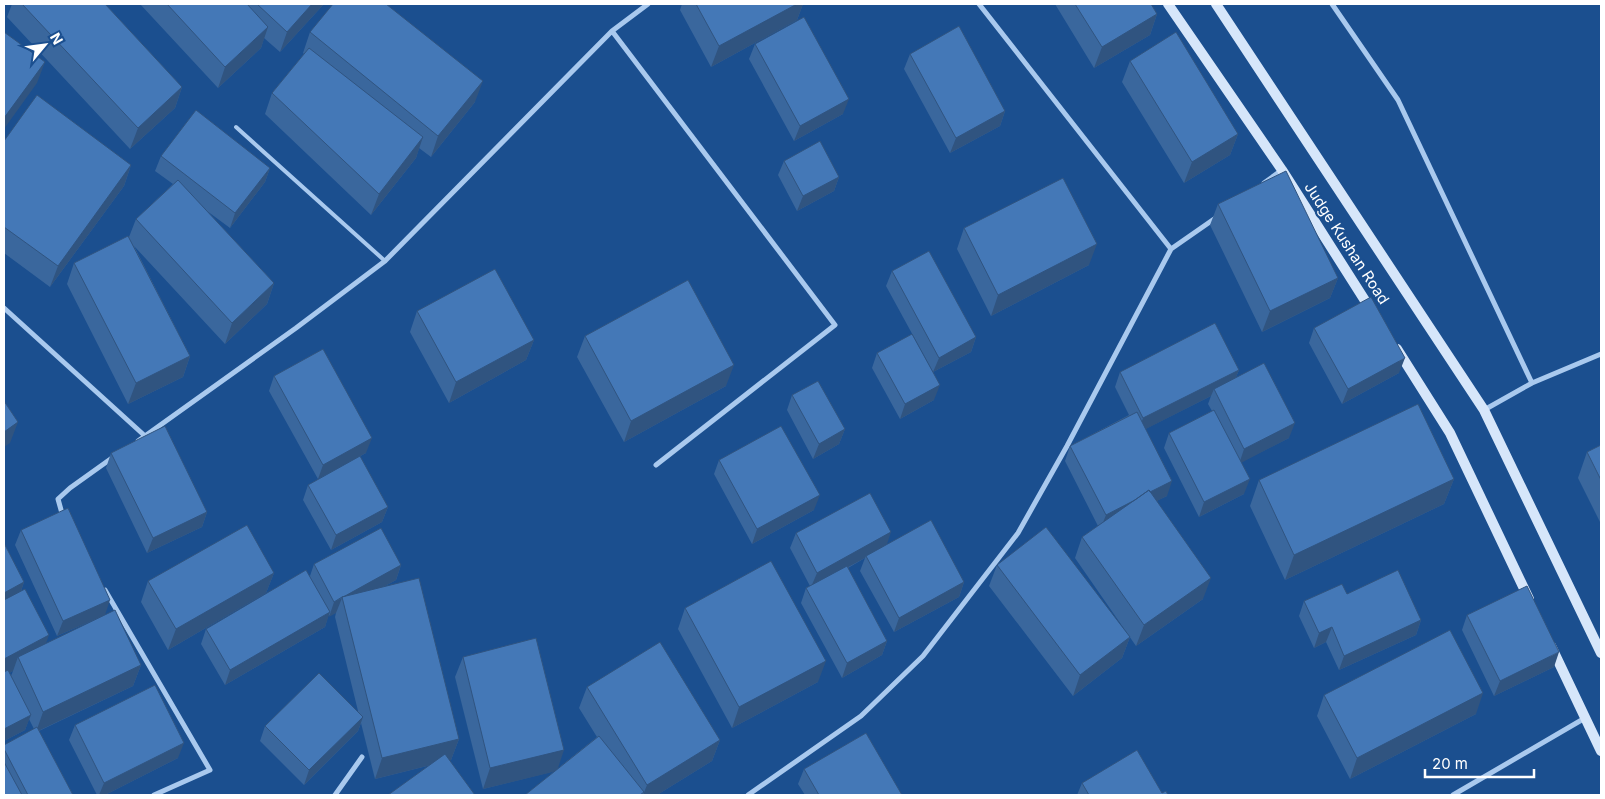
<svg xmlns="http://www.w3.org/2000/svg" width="1605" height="799" viewBox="0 0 1605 799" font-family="Inter,sans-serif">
  <rect width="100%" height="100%" fill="#1b4f8f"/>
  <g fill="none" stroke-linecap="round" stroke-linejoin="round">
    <!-- lane -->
    <path stroke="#a9c9ee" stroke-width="4" d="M236,127L385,261"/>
    <!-- street -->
    <path stroke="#a9c9ee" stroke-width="5" d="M979,4L1171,249
      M1332,4L1398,100L1532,383
      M612,31L835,325L656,465
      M1264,183L1282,170
      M4,308L145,436
      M1484,410L1532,383L1601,354
      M138,441L296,328L385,261L612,31L648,4
      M63,517L58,499L70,488L112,458
      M105,590L210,770L154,795
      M335,795L362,757
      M748,795L861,716L923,656L1018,533L1067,446L1171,249L1217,217
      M1453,795L1585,718"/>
    <!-- secondary -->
    <path stroke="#d6e6fa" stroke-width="10" d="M1168,4L1282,170L1371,310
      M1216,4L1484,410L1601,653
      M1397,349L1450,433L1529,599
      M1551,646L1601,751"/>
  </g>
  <!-- wall -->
  <path fill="#3a679d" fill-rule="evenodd" d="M12,4H105L182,87L175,108L130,149L7,17Z
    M140,4H324L280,52L264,38L261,48L218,88Z
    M682,4H803L797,20L711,67L680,10Z
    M1055,4H1151L1157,14L1150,35L1094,68Z
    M310,32L475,102L431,157L419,148L416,158L371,215L265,114L272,93L304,54L303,53Z
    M755,44L843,114L794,141L749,59Z
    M910,54L1005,111L1000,126L950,153L904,69Z
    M1130,61L1238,134L1230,155L1184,183L1122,82Z
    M4,141L131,165L124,186L50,287L4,253Z
    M161,156L270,168L265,182L230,228L207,211L274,283L267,304L225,344L134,246L190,356L183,377L128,404L67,284L74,263L129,237L136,219L173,184L155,171Z
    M784,161L839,177L834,191L797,211L778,175Z
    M1218,204L1338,278L1330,298L1262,332L1210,225Z
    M964,228L1089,265L991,316L957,249Z
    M892,271L976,337L971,352L933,372L886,286Z
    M417,311L534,340L526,360L449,403L410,332Z
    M1314,328L1399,373L1342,404L1309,343Z
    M585,336L726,386L624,442L577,357Z
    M877,353L934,400L900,419L872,368Z
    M1239,370L1236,377L1289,438L1241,462L1244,494L1199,517L1164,448L1169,433L1212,411L1208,404L1211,396L1145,429L1167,496L1156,501L1203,599L1136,646L1075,558L1082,537L1098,526L1065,461L1070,446L1129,415L1115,387L1120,372Z
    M274,376L366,453L318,479L269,391Z
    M792,395L845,429L839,444L813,459L787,410Z
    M1601,445V524L1578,478L1587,452Z
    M111,453L207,512L202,527L147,553L106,468Z
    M719,460L814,510L752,544L714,474Z
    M1454,479L1444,504L1285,580L1250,506L1259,480Z
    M308,485L388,507L382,522L331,550L303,500Z
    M21,530L105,615L57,636L15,545Z
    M796,533L887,544L964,582L959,597L894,632L860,571L865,558L848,568L887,641L882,655L842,678L801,603L806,588L810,586L790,548Z
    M4,543L24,582L21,591L46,643L141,665L133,686L39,731L73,795H4V745L34,729L29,719L25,730L4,741ZM13,671L11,676L9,673Z
    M314,564L401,565L396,580L385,586L459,739L451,760L375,779L361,723L358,731L304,785L260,741L265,726L358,711L335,617L336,613L328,616L325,627L225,685L201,644L206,629L310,576Z
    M997,565L1130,637L1122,658L1073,696L989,586Z
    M274,573L266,593L168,650L141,602L148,581Z
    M1347,594L1421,620L1416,635L1339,670L1326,642L1314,648L1299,616L1304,601Z
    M685,608L818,682L732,728L678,629Z
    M1467,615L1554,667L1494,696L1462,630Z
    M463,657L557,769L597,737L579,708L587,687L720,740L712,761L657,795H525L555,771L483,789L455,677Z
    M1324,695L1476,714L1350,779L1317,716Z
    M75,725L178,758L105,795H97L69,740Z
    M804,769L902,795H805L798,784Z
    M1082,783L1162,793L1168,795H1077Z"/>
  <!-- shaded-wall -->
  <path fill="#305480" d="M312,4H324L280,52L287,32Z
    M797,4H803L797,20L711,67L719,46Z
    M1157,14L1150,35L1094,68L1102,47Z
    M268,27L261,48L218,88L225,67Z
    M45,62L37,83L4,129V118Z
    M483,81L475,102L431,157L438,136Z
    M182,87L175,108L130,149L138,128Z
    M849,99L843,114L794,141L800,126Z
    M1005,111L1000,126L950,153L956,138Z
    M1238,134L1230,155L1184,183L1192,162Z
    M423,137L416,158L371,215L379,194Z
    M131,165L124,186L50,287L58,266Z
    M270,168L265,182L230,228L235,213Z
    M839,177L834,191L797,211L803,196Z
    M1097,244L1089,265L991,316L998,295Z
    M1338,278L1330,298L1262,332L1270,311Z
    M274,283L267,304L225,344L232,323Z
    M976,337L971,352L933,372L939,358Z
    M534,340L526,360L449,403L456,382Z
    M190,356L183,377L128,404L136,383Z
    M1405,358L1399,373L1342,404L1348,389Z
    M734,365L726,386L624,442L631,421Z
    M1239,370L1233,384L1214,389L1211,396L1138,433L1143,418Z
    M940,385L934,400L900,419L905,404Z
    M18,422L10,443L4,447V432Z
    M1295,423L1289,438L1239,464L1244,449Z
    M845,429L839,444L813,459L819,444Z
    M372,438L366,453L318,479L323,465Z
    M1250,479L1244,494L1199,517L1204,502Z
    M1454,479L1444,504L1285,580L1294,555Z
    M1172,481L1167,496L1100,530L1106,515Z
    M820,495L814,510L752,544L757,529Z
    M388,507L382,522L331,550L336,535Z
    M207,512L202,527L147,553L153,538Z
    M891,532L886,547L866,556L865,558L811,587L817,573Z
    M401,565L396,580L345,608L342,597Z
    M274,573L266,593L168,650L176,629Z
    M1211,578L1203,599L1136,646L1144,625Z
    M24,582L17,603L4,610V593Z
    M964,582L959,597L894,632L899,618Z
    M342,598L336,613L329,617L334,602Z
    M110,600L105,615L57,636L63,621Z
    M330,612L325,627L225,685L230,670Z
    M1421,620L1416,635L1339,670L1344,656Z
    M1332,627L1326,642L1314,648L1319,633Z
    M49,635L42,655L18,657L13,671L4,676V659Z
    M1130,637L1122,658L1073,696L1080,675Z
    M887,641L882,655L842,678L847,663Z
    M1559,652L1554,667L1494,696L1500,681Z
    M826,661L818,682L732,728L739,707Z
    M141,665L133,686L36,732L43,712Z
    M1483,693L1476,714L1350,779L1357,758Z
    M31,715L25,730L4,741V729Z
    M363,717L358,731L304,785L309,770Z
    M459,739L451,760L375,779L382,758Z
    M720,740L712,761L657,795H643L647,785Z
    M184,743L178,758L105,795H99L104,783Z
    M564,750L557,771L483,789L490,768Z"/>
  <!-- building -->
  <path fill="#4478b7" stroke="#305480" d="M22,4H105L182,87L138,128Z
    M167,4H247L268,27L225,67Z
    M257,4H312L287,32Z
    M333,4H386L483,81L438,136L310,32Z
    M696,4H797L719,46Z
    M1075,4H1151L1157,14L1102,47Z
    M804,17L849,99L800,126L755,44Z
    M959,26L1005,111L956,138L910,54Z
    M4,32L45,62L4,118Z
    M1176,32L1238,134L1192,162L1130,61Z
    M309,48L423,137L379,194L272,93Z
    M37,95L131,165L58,266L4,227V141Z
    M196,110L270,168L235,213L161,156Z
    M820,141L839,177L803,196L784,161Z
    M1286,171L1338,278L1270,311L1218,204Z
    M1063,178L1097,244L998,295L964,228Z
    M178,180L274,283L232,323L136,219Z
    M128,236L190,356L136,383L74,263Z
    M929,251L976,337L939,358L892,271Z
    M495,269L534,340L456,382L417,311Z
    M688,280L734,365L631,421L585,336Z
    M1371,297L1405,358L1348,389L1314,328Z
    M1215,323L1239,370L1143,418L1120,372Z
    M912,334L940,385L905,404L877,353Z
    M323,349L372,438L323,465L274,376Z
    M1264,363L1295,423L1244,449L1214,389Z
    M818,381L845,429L819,444L792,395Z
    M4,401L18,422L4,432Z
    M1418,404L1454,479L1294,555L1259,480Z
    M1214,410L1250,479L1204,502L1169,433Z
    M1137,412L1172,481L1150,492L1149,490L1135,500L1106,515L1070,446Z
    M165,426L207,512L153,538L111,453Z
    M781,426L820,495L757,529L719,460Z
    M1601,445V480L1587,452Z
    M360,456L388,507L336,535L308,485Z
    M1149,490L1211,578L1144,625L1082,537Z
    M870,493L891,532L817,573L796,533Z
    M68,508L110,600L63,621L21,530Z
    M931,520L964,582L899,618L866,556Z
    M247,525L274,573L176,629L148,581Z
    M1046,527L1130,637L1080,675L997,565Z
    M381,528L401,565L345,596L342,597L334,602L314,564Z
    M4,543L24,582L4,593Z
    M771,561L826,661L739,707L685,608Z
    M847,566L887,641L847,663L806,588Z
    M306,570L330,612L230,670L206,629Z
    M1398,570L1421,620L1344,656L1332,627L1319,633L1304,601L1342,584L1347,594Z
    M419,578L459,739L382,758L342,597Z
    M1527,586L1559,652L1500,681L1467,615Z
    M25,589L49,635L4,659V600Z
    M115,610L141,665L43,712L18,657Z
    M1450,630L1483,693L1357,758L1324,695Z
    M536,638L564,750L490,768L463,657Z
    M660,642L720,740L647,785L587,687Z
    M8,670L31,715L4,729V672Z
    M319,673L363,717L309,770L265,726Z
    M155,685L184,743L104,783L75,725Z
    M37,727L73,795H28L4,749V745Z
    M866,733L902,795H819L804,769Z
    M599,736L644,792L640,795H525Z
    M1137,750L1162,793L1166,791L1168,795H1089L1082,783Z
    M445,754L475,795H388Z
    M4,762L22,795H4Z"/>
  <g text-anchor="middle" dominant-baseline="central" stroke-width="4.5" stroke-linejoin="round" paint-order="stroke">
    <!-- street labels -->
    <g font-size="15" fill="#fff" stroke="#1b4f8f">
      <text transform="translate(1347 243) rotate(57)">Judge Kushan Road</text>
    </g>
  </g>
  <!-- border -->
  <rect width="1605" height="799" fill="none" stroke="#ffffff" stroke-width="10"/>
  <!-- north arrow -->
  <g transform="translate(45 45) rotate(61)" stroke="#1b4f8f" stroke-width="4" paint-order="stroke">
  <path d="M0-4L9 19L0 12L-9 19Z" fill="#ffffff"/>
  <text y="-8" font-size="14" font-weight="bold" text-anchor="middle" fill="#ffffff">N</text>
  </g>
  <!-- scale -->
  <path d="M1425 769v8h109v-8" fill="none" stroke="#ffffff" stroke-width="2.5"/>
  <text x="1432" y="769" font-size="15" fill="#ffffff" stroke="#1b4f8f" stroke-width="4" paint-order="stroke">20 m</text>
</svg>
